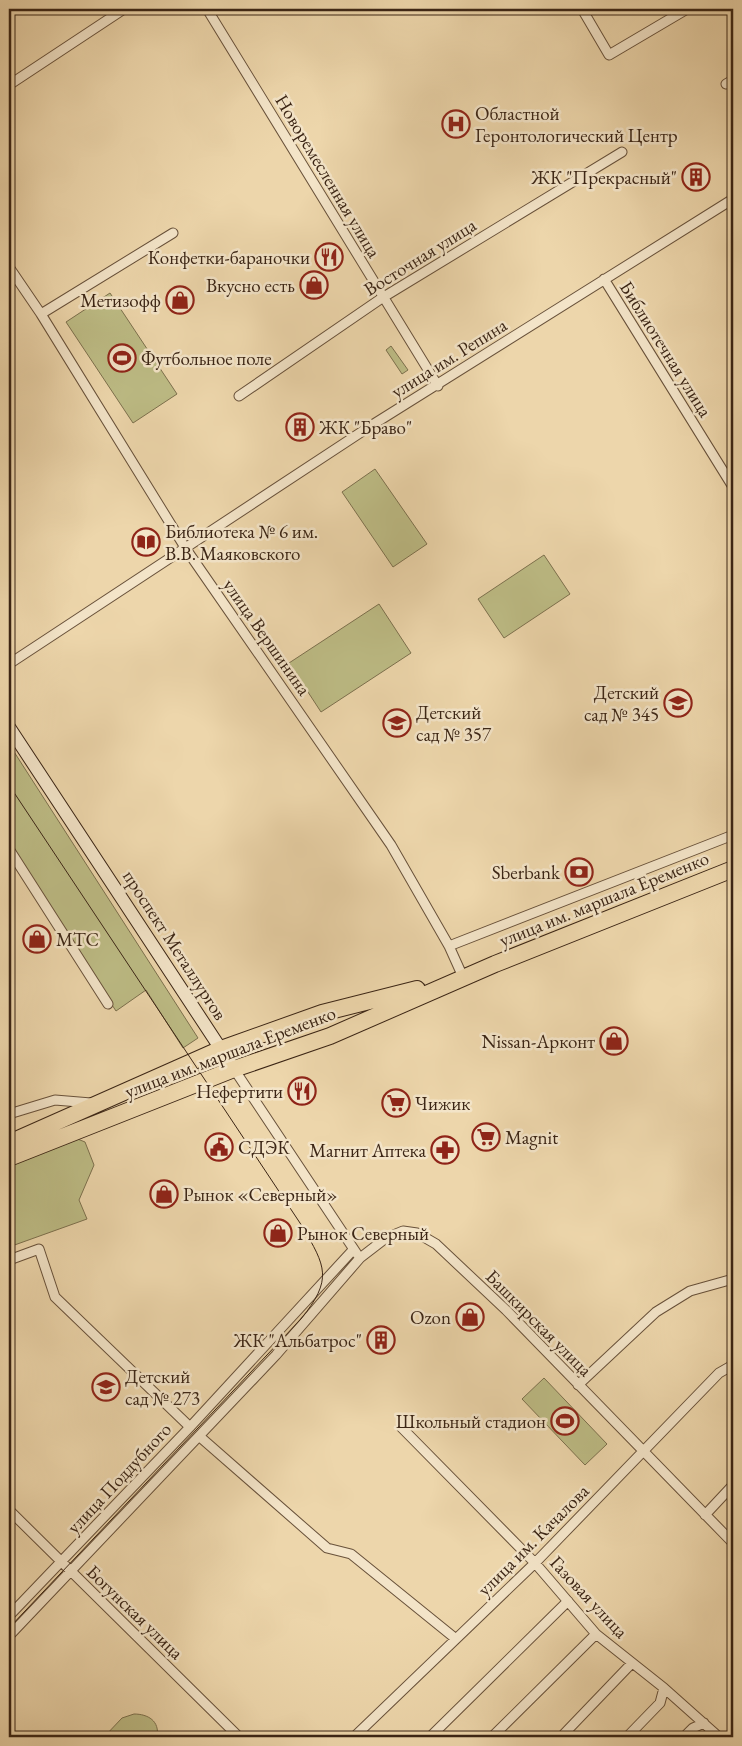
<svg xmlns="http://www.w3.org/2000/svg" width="742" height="1746" viewBox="0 0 742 1746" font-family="'EB Garamond',serif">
  <rect width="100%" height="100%" fill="#edd6ab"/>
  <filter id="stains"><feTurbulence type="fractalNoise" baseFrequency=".004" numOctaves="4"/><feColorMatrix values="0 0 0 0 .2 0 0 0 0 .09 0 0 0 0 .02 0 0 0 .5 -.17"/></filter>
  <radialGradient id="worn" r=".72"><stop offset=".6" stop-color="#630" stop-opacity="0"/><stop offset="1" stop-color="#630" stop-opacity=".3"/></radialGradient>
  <!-- green -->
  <path fill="#bdbc85" stroke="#7c704d" d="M110,293L177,394L133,423L66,322Z
    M391,346L408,370L402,374L386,350Z
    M375,469L427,544L393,567L342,492Z
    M544,555L570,594L504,638L478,599Z
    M379,604L411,653L321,712L289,663Z
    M9,744L198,1038L183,1048L146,990L116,1011L9,847Z
    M75,1138L85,1142L94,1165L79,1200L87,1219L9,1247V1165Z
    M544,1378L607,1444L585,1465L522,1399Z
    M134,1714C148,1714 160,1721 157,1737H104L122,1718Z"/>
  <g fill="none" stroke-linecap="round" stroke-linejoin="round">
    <!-- street casing -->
    <g stroke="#68513a" stroke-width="11">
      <path id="street" d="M207,9L438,386
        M582,9L609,55L687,9
        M726,84L733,80
        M9,85L124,9
        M9,267L41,314L186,549L391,845L449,946L463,977
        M604,279L733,487
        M41,314L173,233
        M239,396L382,298L622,152
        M9,664L369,427L733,199
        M9,849L108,1004
        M449,946L733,835
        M234,1069L357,1254
        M9,1114L55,1100L91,1103
        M9,1260L39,1249L55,1297L190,1427
        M578,1385L656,1312L690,1291L733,1279
        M401,1427L535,1563L596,1634L664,1688L719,1737
        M199,1436L327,1548L351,1554L456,1639
        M9,1510L239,1737
        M705,1515L733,1485
        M9,1616L190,1427L353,1250
        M9,1636L276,1355L360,1258L386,1238L403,1231L417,1233L436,1244L506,1310L733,1543
        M354,1737L535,1563L719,1373L733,1365
        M430,1737L568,1601
        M492,1737L596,1634
        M561,1737L632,1663
        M627,1737L660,1703L664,1688
        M684,1737L693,1728L704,1723"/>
    </g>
    <!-- secondary casing -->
    <g stroke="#3b2515" stroke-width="14">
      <path id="secondary" d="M9,727L234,1069"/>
    </g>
    <!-- highway casing -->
    <g stroke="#3b2515" stroke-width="18">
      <path id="highway" d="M9,1143L221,1049L322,1013L417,989
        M9,1158L234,1069L330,1036L495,964L733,869"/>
    </g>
    <!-- street -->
    <use href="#street" stroke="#f3e4c8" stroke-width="9"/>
    <!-- secondary -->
    <use href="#secondary" stroke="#f3e4c8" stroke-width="12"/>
    <!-- highway -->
    <use href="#highway" stroke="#edd6ab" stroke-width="16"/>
    <!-- tram -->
    <path stroke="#3b2515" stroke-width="1" d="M9,785L302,1226C326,1267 333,1279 301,1319L9,1628"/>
  </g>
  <!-- icons -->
  <defs>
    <g id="hospital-ring" transform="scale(1.4375)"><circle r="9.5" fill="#f3e4c8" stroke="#8f2418" stroke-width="1.5"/><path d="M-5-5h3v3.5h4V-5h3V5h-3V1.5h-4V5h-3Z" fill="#8f2418"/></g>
    <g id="building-ring" transform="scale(1.4375)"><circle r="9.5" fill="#f3e4c8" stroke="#8f2418" stroke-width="1.5"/><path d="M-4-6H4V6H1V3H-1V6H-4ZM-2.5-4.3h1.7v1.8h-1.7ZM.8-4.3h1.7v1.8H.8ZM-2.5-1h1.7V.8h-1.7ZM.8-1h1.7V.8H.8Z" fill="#8f2418"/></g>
    <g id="restaurant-ring" transform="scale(1.4375)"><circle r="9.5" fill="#f3e4c8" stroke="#8f2418" stroke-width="1.5"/><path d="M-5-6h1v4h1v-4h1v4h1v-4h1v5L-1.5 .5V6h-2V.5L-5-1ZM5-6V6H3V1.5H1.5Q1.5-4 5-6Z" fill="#8f2418"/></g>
    <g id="shop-ring" transform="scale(1.4375)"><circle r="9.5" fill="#f3e4c8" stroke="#8f2418" stroke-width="1.5"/><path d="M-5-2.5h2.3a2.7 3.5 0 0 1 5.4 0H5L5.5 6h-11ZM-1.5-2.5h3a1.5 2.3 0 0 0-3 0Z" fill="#8f2418"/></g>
    <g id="stadium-ring" transform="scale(1.4375)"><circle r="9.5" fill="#f3e4c8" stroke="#8f2418" stroke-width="1.5"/><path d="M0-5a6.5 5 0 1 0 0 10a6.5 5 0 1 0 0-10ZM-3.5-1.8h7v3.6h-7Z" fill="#8f2418"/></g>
    <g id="library-ring" transform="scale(1.4375)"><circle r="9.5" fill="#f3e4c8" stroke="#8f2418" stroke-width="1.5"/><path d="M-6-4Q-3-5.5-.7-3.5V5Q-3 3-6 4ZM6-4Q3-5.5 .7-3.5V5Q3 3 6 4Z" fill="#8f2418"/></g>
    <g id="school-ring" transform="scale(1.4375)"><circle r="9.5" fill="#f3e4c8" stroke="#8f2418" stroke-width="1.5"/><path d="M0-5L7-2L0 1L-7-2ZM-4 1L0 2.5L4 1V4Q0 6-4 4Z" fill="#8f2418"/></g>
    <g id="bank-ring" transform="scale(1.4375)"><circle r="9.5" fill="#f3e4c8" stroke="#8f2418" stroke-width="1.5"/><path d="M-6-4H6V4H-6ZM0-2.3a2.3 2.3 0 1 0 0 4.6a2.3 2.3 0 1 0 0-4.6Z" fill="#8f2418"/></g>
    <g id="supermarket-ring" transform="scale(1.4375)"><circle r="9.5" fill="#f3e4c8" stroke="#8f2418" stroke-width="1.5"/><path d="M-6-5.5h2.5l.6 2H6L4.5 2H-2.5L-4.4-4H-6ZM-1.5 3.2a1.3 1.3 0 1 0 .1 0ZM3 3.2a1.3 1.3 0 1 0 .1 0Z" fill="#8f2418"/></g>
    <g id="civic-ring" transform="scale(1.4375)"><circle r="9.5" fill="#f3e4c8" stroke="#8f2418" stroke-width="1.5"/><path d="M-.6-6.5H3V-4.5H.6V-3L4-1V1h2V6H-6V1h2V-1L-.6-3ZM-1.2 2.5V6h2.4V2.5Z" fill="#8f2418"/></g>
    <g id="pharmacy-ring" transform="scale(1.4375)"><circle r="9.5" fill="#f3e4c8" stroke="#8f2418" stroke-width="1.5"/><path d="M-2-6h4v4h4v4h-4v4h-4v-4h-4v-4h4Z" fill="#8f2418"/></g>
  </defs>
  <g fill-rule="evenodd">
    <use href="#hospital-ring" x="456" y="124"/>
    <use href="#building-ring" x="696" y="177"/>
    <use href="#restaurant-ring" x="329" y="257"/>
    <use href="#shop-ring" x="314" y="285"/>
    <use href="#shop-ring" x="180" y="300"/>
    <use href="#stadium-ring" x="122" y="358"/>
    <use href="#building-ring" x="300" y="427"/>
    <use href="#library-ring" x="146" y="542"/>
    <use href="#school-ring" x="678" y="703"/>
    <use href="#school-ring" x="397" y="723"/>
    <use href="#bank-ring" x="579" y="872"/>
    <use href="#shop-ring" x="37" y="939"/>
    <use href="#shop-ring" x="614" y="1041"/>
    <use href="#restaurant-ring" x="302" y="1091"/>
    <use href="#supermarket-ring" x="396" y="1103"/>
    <use href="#supermarket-ring" x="486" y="1137"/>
    <use href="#civic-ring" x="219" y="1147"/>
    <use href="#pharmacy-ring" x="445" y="1150"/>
    <use href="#shop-ring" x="164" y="1194"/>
    <use href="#shop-ring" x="278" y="1233"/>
    <use href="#shop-ring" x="470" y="1317"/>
    <use href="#building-ring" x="381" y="1340"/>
    <use href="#school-ring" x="106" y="1387"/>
    <use href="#stadium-ring" x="565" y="1421"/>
  </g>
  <g text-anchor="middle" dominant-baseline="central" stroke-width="5" stroke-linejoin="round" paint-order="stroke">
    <!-- poi labels -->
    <g font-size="19" fill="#3b2515" stroke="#f3e4c8" text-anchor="start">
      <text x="475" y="113">Областной<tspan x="475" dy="22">Геронтологический Центр</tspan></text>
      <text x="677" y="177" text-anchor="end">ЖК "Прекрасный"</text>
      <text x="310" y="257" text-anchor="end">Конфетки-бараночки</text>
      <text x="295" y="285" text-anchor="end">Вкусно есть</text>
      <text x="161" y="300" text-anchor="end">Метизофф</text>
      <text x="141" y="358">Футбольное поле</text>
      <text x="319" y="427">ЖК "Браво"</text>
      <text x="165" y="531">Библиотека № 6 им.<tspan x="165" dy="22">В.В. Маяковского</tspan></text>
      <text x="659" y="692" text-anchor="end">Детский<tspan x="659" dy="22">сад № 345</tspan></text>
      <text x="416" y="712">Детский<tspan x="416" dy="22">сад № 357</tspan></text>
      <text x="560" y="872" text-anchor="end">Sberbank</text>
      <text x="56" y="939">МТС</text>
      <text x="595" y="1041" text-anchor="end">Nissan-Арконт</text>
      <text x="283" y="1091" text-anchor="end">Нефертити</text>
      <text x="415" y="1103">Чижик</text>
      <text x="505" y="1137">Magnit</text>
      <text x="238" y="1147">СДЭК</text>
      <text x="426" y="1150" text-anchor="end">Магнит Аптека</text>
      <text x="183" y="1194">Рынок «Северный»</text>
      <text x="297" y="1233">Рынок Северный</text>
      <text x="451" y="1317" text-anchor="end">Ozon</text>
      <text x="362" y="1340" text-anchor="end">ЖК "Альбатрос"</text>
      <text x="125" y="1376">Детский<tspan x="125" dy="22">сад № 273</tspan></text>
      <text x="546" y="1421" text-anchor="end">Школьный стадион</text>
    </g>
    <!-- street labels -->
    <g font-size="19" fill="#3b2515" stroke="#f3e4c8">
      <text transform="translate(328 176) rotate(59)">Новоремесленная улица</text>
      <text transform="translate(420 257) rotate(-32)">Восточная улица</text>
      <text transform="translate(666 349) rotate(58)">Библиотечная улица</text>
      <text transform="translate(449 358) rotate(-32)">улица им. Репина</text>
      <text transform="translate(267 637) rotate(55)">улица Вершинина</text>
      <text transform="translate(604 899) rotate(-22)">улица им. маршала Еременко</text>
      <text transform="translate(175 945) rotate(57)">проспект Металлургов</text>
      <text transform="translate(230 1052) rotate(-21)">улица им. маршала Еременко</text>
      <text transform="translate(539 1323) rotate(45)">Башкирская улица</text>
      <text transform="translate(119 1478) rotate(-47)">улица Поддубного</text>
      <text transform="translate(533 1540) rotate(-45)">улица им. Качалова</text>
      <text transform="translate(589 1597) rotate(47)">Газовая улица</text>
      <text transform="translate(135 1612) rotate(44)">Богунская улица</text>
    </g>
  </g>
  <!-- margin -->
  <rect width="742" height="1746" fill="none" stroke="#edd6ab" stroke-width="30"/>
  <rect x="10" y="10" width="722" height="1726" fill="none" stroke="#3b2515" stroke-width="2.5"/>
  <rect x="15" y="15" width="712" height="1716" fill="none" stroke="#3b2515"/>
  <rect width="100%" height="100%" filter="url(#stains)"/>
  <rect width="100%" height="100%" fill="url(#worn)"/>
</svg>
